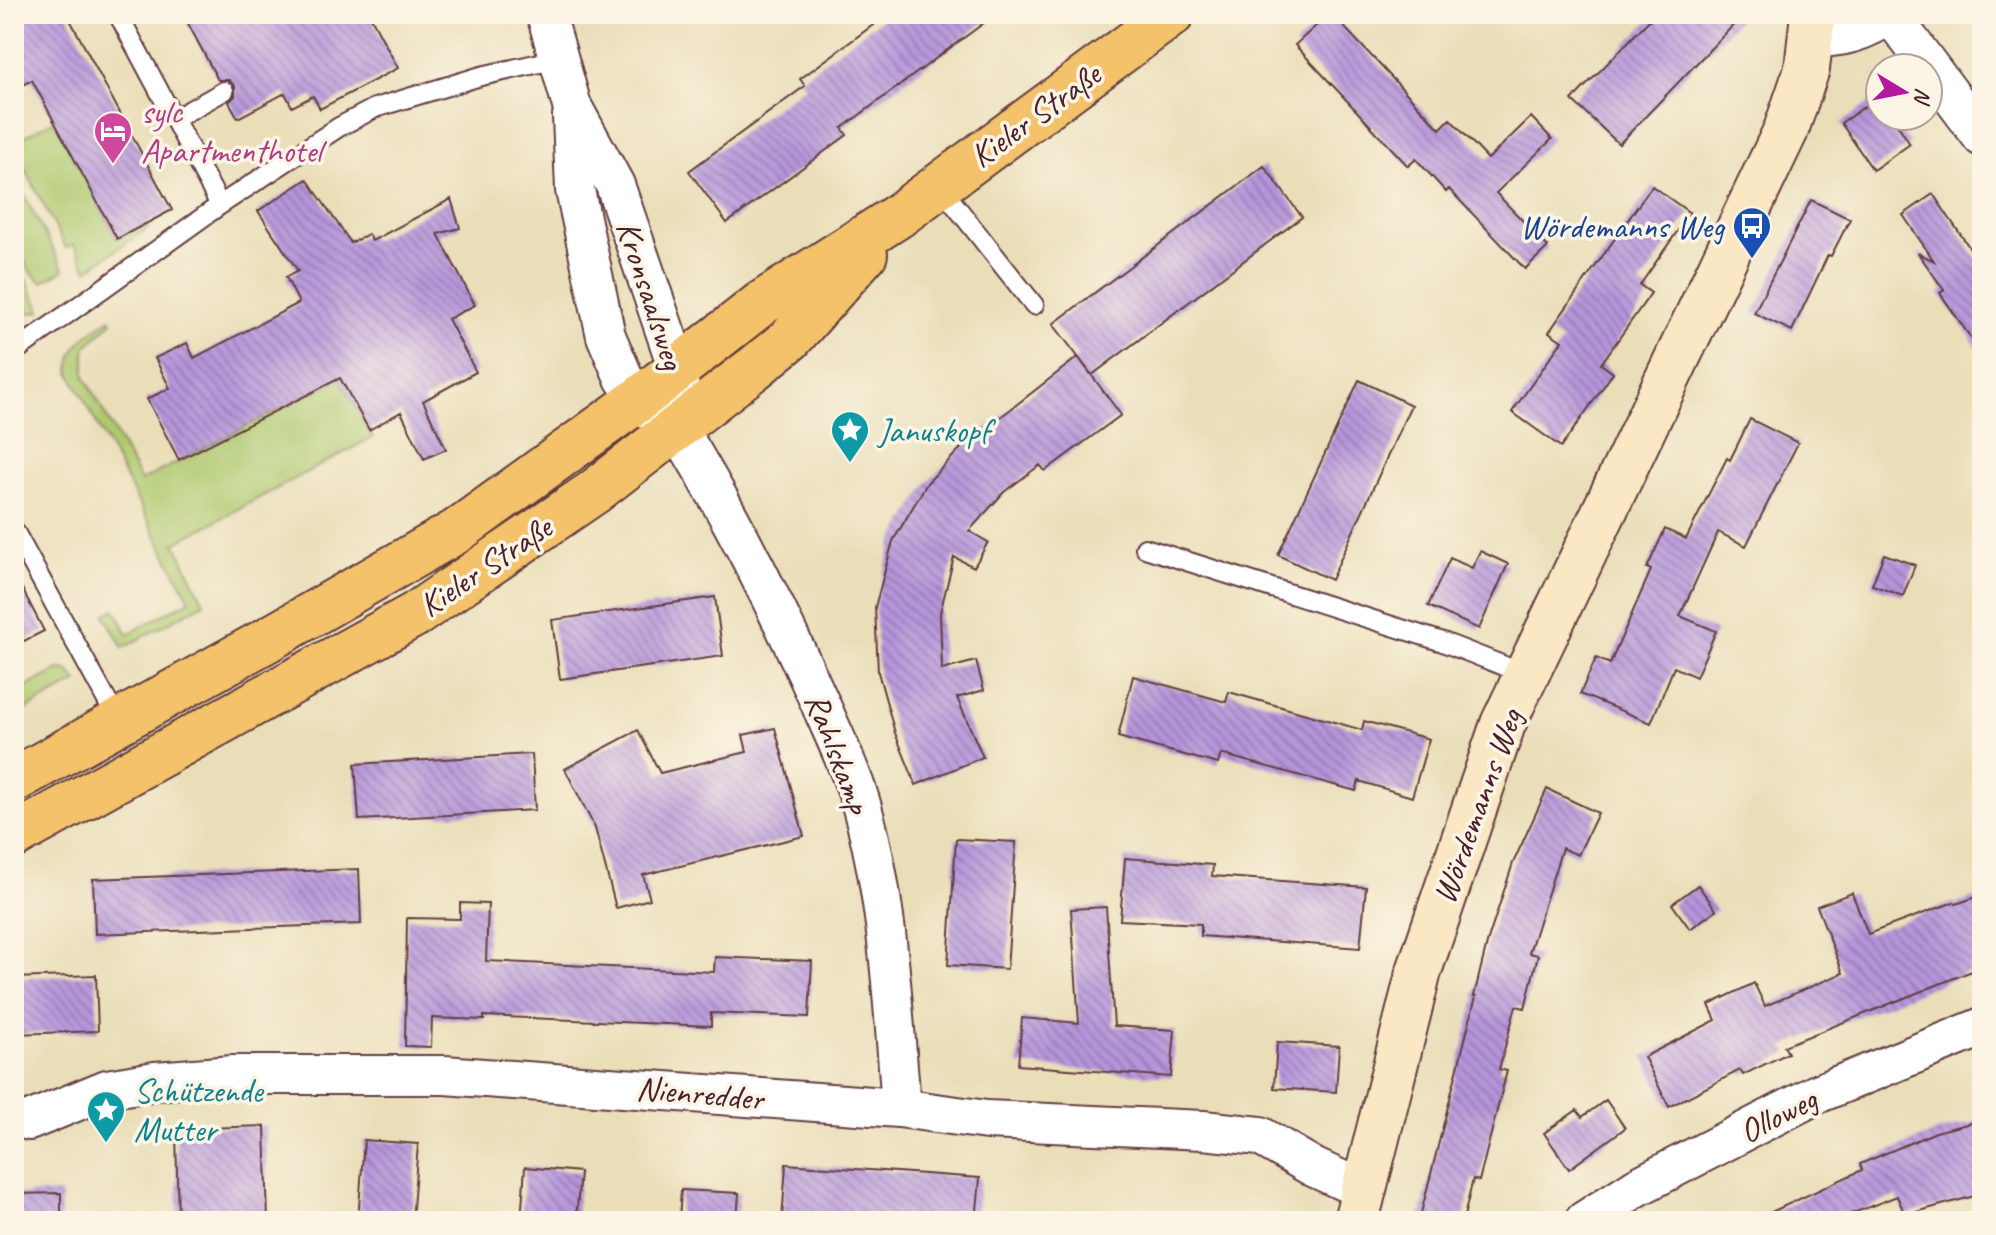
<svg xmlns="http://www.w3.org/2000/svg" width="1996" height="1235" viewBox="0 0 1996 1235" font-family="Caveat,sans-serif">
  <defs>
    <pattern id="building-back-hatch" width="6" height="6" patternUnits="userSpaceOnUse" patternTransform="scale(2)"><rect width="6" height="6" fill="#b595da"/><path d="M-1 5l2 2M0 0l6 6M5-1l2 2" fill="none" stroke="#9579b1"/></pattern>
  </defs>
  <rect width="100%" height="100%" fill="#fcf5e5"/>
  <filter id="ink" filterUnits="userSpaceOnUse"><feTurbulence type="fractalNoise" baseFrequency=".0125" numOctaves="2"/><feDisplacementMap in="SourceGraphic" scale="16" xChannelSelector="R" yChannelSelector="G"/><feConvolveMatrix kernelMatrix="1 2 1 2 8 2 1 2 1" color-interpolation-filters="sRGB"/></filter>
  <filter id="wash" filterUnits="userSpaceOnUse"><feTurbulence type="fractalNoise" baseFrequency=".006" numOctaves="4" result="noise"/><feDisplacementMap in="SourceGraphic" scale="32" xChannelSelector="R" yChannelSelector="G"/><feGaussianBlur stdDeviation="1.8" result="paint"/><feColorMatrix in="noise" values="0 0 0 0 0 0 0 0 0 0 0 0 0 0 0 0 0 1.4 0 .05"/><feComposite in="paint" operator="in"/></filter>
  <g filter="url(#wash)">
    <rect width="100%" height="100%" fill="#eadeb9"/>
    <!-- grass -->
    <path fill="#afc96f" stroke="#7c744d" stroke-width="2" d="M54,120L117,239L146,224L148,228L87,270L74,244L66,248L14,147V142Z
      M14,176L64,270L42,282C9,259 14,211 14,176Z
      M26,280L41,311L25,314L14,312V289Z
      M110,318L112,321L85,348V377L141,481L340,378L373,437L175,543L204,603L123,648L105,615L115,609L128,634L190,600L70,373C68,345 90,333 110,318Z
      M58,670L69,671L77,682L14,716V693Z"/>
    <g id="blocks">
      <!-- building -->
      <path fill="url(#building-back-hatch)" d="M14,14H67L172,210L117,239L32,80L14,89Z
        M183,14H369L398,68L320,109L313,96L292,107L285,93L238,118L229,102L235,96V86L229,80H218Z
        M888,14H996L842,128L847,135L727,223L689,171L805,86L800,79Z
        M1329,14H1332L1440,129L1450,119L1488,159L1531,117L1552,139L1496,193L1548,247L1525,269L1449,189L1446,192L1416,159L1408,166L1295,45Z
        M1655,14H1744L1619,144L1572,100Z
        M1880,96V116H1892L1910,144L1873,170L1841,123Z
        M1264,166L1302,217L1092,375L1053,324Z
        M307,179L351,243L368,234L372,241L451,199L460,228L438,234L475,305L448,319L476,372L423,401L446,449L424,459L401,412L369,430L340,378L179,460L147,399L170,388L155,358L187,343L194,358L299,303L286,277L298,271L258,211Z
        M1652,186L1690,213L1640,285L1651,293L1601,364L1613,373L1561,447L1512,412L1562,341L1549,332Z
        M1933,194L1982,266V354L1940,293L1944,290L1918,253L1934,261L1903,215Z
        M1811,200L1850,219L1831,256L1828,255L1792,331L1754,313Z
        M1078,357L1121,415L1045,471L1040,465L1004,492L969,531L988,542L974,567L954,557L940,613L942,670L976,661L984,690L957,698L983,757L916,785L895,733L878,672L875,607L893,541L927,483L962,447Z
        M1359,380L1411,405L1331,580L1278,555Z
        M1750,419L1798,443L1746,546L1718,532L1680,616L1716,631L1696,677L1674,667L1651,723L1580,694L1596,658L1610,664L1651,570L1647,568L1665,529L1686,539L1727,458L1730,460Z
        M1480,551L1508,564L1479,629L1428,606L1450,558L1472,568Z
        M1884,554L1915,565L1903,596L1872,585Z
        M14,573L44,631L14,646Z
        M715,597L723,656L560,679L552,620Z
        M1133,676L1226,702L1229,692L1362,730L1364,721L1429,739L1412,797L1359,781L1356,791L1221,754L1218,764L1118,737Z
        M775,728L804,836L643,875L650,899L616,908L595,828L565,769L638,730L660,773L747,752L743,735Z
        M532,754L535,810L359,820L355,764Z
        M1547,789L1598,813L1578,855L1562,848L1529,953L1538,955L1525,1008L1516,1006L1499,1069L1507,1071L1479,1181L1473,1179L1463,1221H1419L1476,996H1474L1487,943L1513,863Z
        M956,839L1016,842L1007,969L948,965Z
        M1125,858L1213,865L1212,876L1366,887L1360,948L1201,936V924L1120,920Z
        M359,869L361,924L95,934L93,879Z
        M1698,885L1716,910L1690,929L1672,904Z
        M1852,893L1868,934L1954,902L1956,904L1982,895V967L1784,1046L1788,1053L1743,1075L1740,1070L1669,1107L1644,1057L1716,1020L1709,1005L1754,983L1765,1006L1843,973L1817,906Z
        M460,903L488,904L486,961L714,972L715,957L812,961L809,1017L711,1013V1026L484,1016V1020L432,1018L431,1047L405,1046L407,918L460,919Z
        M1106,907L1114,1026L1175,1030L1171,1077L1018,1065L1022,1018L1079,1023L1071,909Z
        M96,975L98,1031L14,1034V978Z
        M1277,1042L1339,1046L1336,1092L1274,1088Z
        M1606,1100L1625,1128L1569,1169L1544,1133L1577,1110L1582,1117Z
        M1982,1120V1194L1905,1215L1897,1196L1833,1221H1752L1862,1170L1860,1164L1936,1132Z
        M265,1126L268,1221H178L176,1129Z
        M364,1140L418,1144L412,1221H358Z
        M786,1164L980,1178L976,1221H782Z
        M525,1167L580,1172L576,1221H521Z
        M681,1190L739,1193L737,1221H679Z
        M61,1193V1221H14V1194Z"/>
    </g>
  </g>
  <g filter="url(#ink)">
    <use href="#blocks" fill-opacity="0" stroke="#623c40" stroke-width="2"/>
    <g fill="none" stroke-linecap="round" stroke-linejoin="round">
      <!-- lane casing -->
      <g stroke="#623c40" stroke-width="22">
        <path id="lane" d="M118,14L220,205
          M174,119L224,91
          M939,185L1034,305
          M14,352L220,205L339,127L375,108L481,76L558,59
          M14,530L118,721
          M1145,548L1443,642L1527,675"/>
      </g>
      <!-- street casing -->
      <g stroke="#623c40" stroke-width="42">
        <path id="street" d="M546,14L572,106L615,185L678,369L681,403L678,429
          M1890,14L1982,137
          M1811,38C1843,38 1865,32 1890,14
          M572,116L575,190L606,336L624,378L638,400L659,418
          M678,429C732,517 778,609 820,703C834,736 851,769 861,804C888,897 892,996 900,1092L899,1108
          M29,1121L107,1089L155,1081L233,1075H444L899,1108L987,1120L1203,1130L1260,1136L1313,1167L1363,1190
          M1584,1221L1637,1187L1817,1094L1982,1027"/>
      </g>
      <!-- secondary casing -->
      <g stroke="#623c40" stroke-width="48">
        <path id="secondary" d="M1356,1221L1419,971L1503,724L1786,130L1807,69L1813,14"/>
      </g>
      <!-- primary casing -->
      <g stroke="#623c40" stroke-width="48">
        <path id="primary" d="M14,780L267,640L457,531L638,400L762,303L898,216L1172,14
          M14,836L416,614L594,492L753,369L790,339L865,254"/>
      </g>
      <!-- lane -->
      <use href="#lane" stroke="#fff" stroke-width="18"/>
      <!-- street -->
      <use href="#street" stroke="#fff" stroke-width="38"/>
      <!-- secondary -->
      <use href="#secondary" stroke="#fae7c3" stroke-width="44"/>
      <!-- primary -->
      <use href="#primary" stroke="#f3c26a" stroke-width="44"/>
    </g>
  </g>
  <!-- icons -->
  <defs>
    <g id="hotel-pin" transform="scale(2)"><path d="M0 17L-7.5 6A9.5 9.5 0 1 1 7.5 6Z" fill="#d1479c" stroke="#fcf5e5"/><path d="M-6-4.5h1.5V1H6V5H4.5V3h-9V5H-6ZM-4 0a1.8 1.8 0 1 1 3.6 0ZM.5 0V-2.5h3Q6-2.5 6 0Z" fill="#fff"/></g>
    <g id="bus-pin" transform="scale(2)"><path d="M0 17L-7.5 6A9.5 9.5 0 1 1 7.5 6Z" fill="#1a4fb4" stroke="#fcf5e5"/><path d="M-5-6H5V4H4V6H2V4H-2V6H-4V4H-5ZM-3.5-4V0h7V-4ZM-3.5 1.2v1.5H-2V1.2ZM2 1.2v1.5H3.5V1.2Z" fill="#fff"/></g>
    <g id="sight-pin" transform="scale(2)"><path d="M0 17L-7.5 6A9.5 9.5 0 1 1 7.5 6Z" fill="#0f9aa8" stroke="#fcf5e5"/><path d="M0-6L1.8-2.2L6-1.7L2.9 1.2L3.7 5.4L0 3.3L-3.7 5.4L-2.9 1.2L-6-1.7L-1.8-2.2Z" fill="#fff"/></g>
  </defs>
  <g fill-rule="evenodd">
    <use href="#hotel-pin" x="113" y="131"/>
    <use href="#bus-pin" x="1752" y="226"/>
    <use href="#sight-pin" x="850" y="430"/>
    <use href="#sight-pin" x="106" y="1110"/>
  </g>
  <g text-anchor="middle" dominant-baseline="central" stroke-width="7" stroke-linejoin="round" paint-order="stroke">
    <!-- hotel labels -->
    <g font-size="34" fill="#b23c85" stroke="#fcf5e5" text-anchor="start">
      <text x="141" y="111">sylc<tspan x="141" dy="39">Apartmenthotel</tspan></text>
    </g>
    <!-- street labels -->
    <g font-size="34" fill="#4a1f2b" stroke="#fcf5e5">
      <text transform="translate(1035 115) rotate(-36)">Kieler Straße</text>
      <text transform="translate(651 295) rotate(72)">Kronsaalsweg</text>
      <text transform="translate(485 566) rotate(-34)">Kieler Straße</text>
      <text transform="translate(838 753) rotate(69)">Rahlskamp</text>
      <text transform="translate(1477 806) rotate(-70)">Wördemanns Weg</text>
      <text transform="translate(700 1093) rotate(5)">Nienredder</text>
      <text transform="translate(1778 1115) rotate(-27)">Olloweg</text>
    </g>
    <!-- transit labels -->
    <g font-size="34" fill="#164399" stroke="#fcf5e5" text-anchor="end">
      <text x="1724" y="226">Wördemanns Weg</text>
    </g>
    <!-- culture labels -->
    <g font-size="34" fill="#0d838f" stroke="#fcf5e5" text-anchor="start">
      <text x="878" y="430">Januskopf</text>
      <text x="134" y="1090">Schützende<tspan x="134" dy="39">Mutter</tspan></text>
    </g>
  </g>
  <!-- margin -->
  <rect width="1996" height="1235" fill="none" stroke="#fcf5e5" stroke-width="48"/>
  <!-- north arrow -->
  <g transform="translate(1904 92) rotate(100)"><circle r="38" fill="#fcf5e5" stroke="#b59f9b" stroke-width="2"/>
  <path d="M0-6L14 30L0 20L-14 30Z" fill="#b5179e"/>
  <text y="-12" font-size="22" font-weight="bold" text-anchor="middle" fill="#4a1f2b">N</text>
  </g>
</svg>
